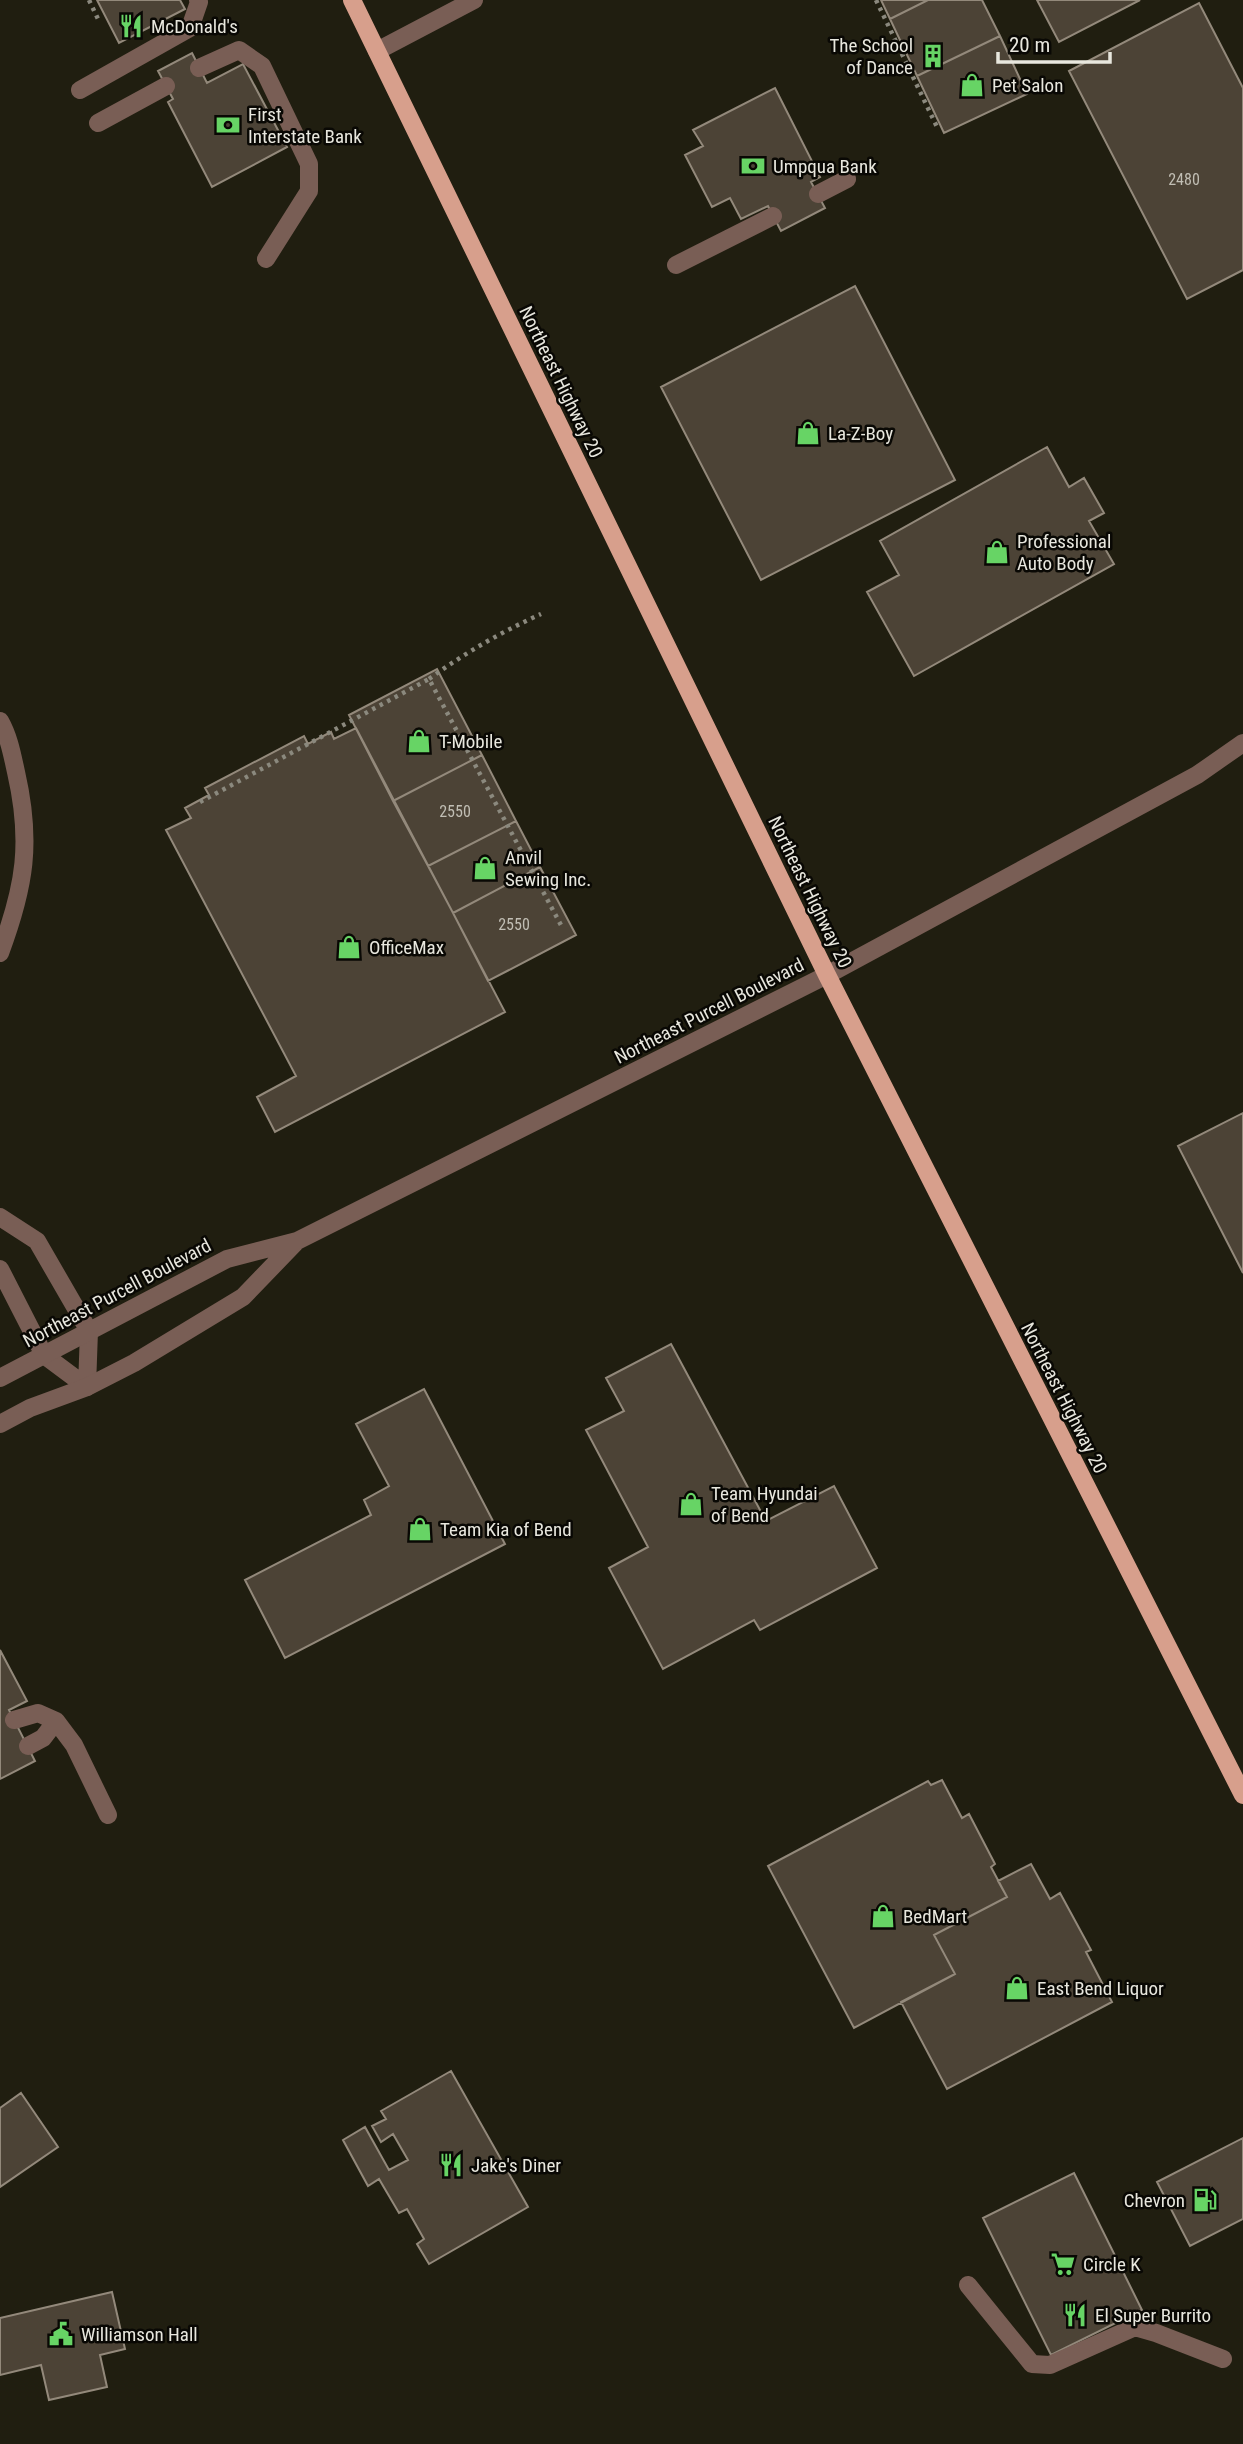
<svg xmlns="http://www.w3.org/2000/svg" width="1243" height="2444" viewBox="0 0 1243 2444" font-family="'Roboto Condensed',sans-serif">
  <rect width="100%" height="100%" fill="#201e10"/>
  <!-- building -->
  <path fill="#4c4336" stroke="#93897b" stroke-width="2" d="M97,0H180L185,9L119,43Z
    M881,0H928L890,19Z
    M928,0H982L1000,36L917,76L890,19Z
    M1037,0H1140L1059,42Z
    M1199,3L1243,88V270L1187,299L1069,71Z
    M1000,36L1027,94L944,133L917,76Z
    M192,53L207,83L243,64L287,147L212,187L168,102L173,99L158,71Z
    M775,88L820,177L811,182L825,208L781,231L768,206L741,219L730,198L712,207L685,155L703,146L693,130Z
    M855,286L955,480L761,580L661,387Z
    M1047,447L1069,487L1084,478L1104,513L1089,521L1114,564L914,676L867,592L899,575L880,541Z
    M437,669L482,755L393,801L349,715Z
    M356,728L505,1012L275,1132L257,1097L296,1076L166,830L191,818L185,808L209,795L205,788L304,736L308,744L331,732L334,739Z
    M482,755L516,821L428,866L393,801Z
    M516,821L540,867L453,913L428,866Z
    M540,867L576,935L488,981L453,913Z
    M1243,1113V1273L1178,1146Z
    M671,1344L766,1521L834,1486L877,1568L760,1630L754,1620L663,1669L609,1568L648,1547L586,1430L624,1411L606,1378Z
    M424,1389L505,1544L285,1658L245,1580L371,1515L364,1500L389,1486L356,1424Z
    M0,1650L27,1701L9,1710L35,1761L0,1779Z
    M942,1780L962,1818L969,1814L995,1864L991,1867L1007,1897L934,1935L955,1974L854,2028L768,1866L928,1781L931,1785Z
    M1031,1864L1050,1899L1060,1893L1091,1950L1086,1952L1112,2002L947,2089L901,2002L955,1974L934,1935L1007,1897L998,1881Z
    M451,2071L528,2207L429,2264L417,2244L424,2239L407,2209L399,2213L379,2179L368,2186L343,2140L365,2127L389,2170L408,2160L393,2134L381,2142L372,2126L386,2119L381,2111Z
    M21,2093L58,2147L0,2187V2108Z
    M1243,2138V2219L1190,2246L1157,2182Z
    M1074,2173L1142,2310L1051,2355L983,2218Z
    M112,2292L125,2349L100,2355L107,2387L49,2400L41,2365L0,2375V2318Z"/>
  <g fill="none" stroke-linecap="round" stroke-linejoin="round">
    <!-- path -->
    <path stroke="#8b897e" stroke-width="4.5" stroke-dasharray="3.5 5" stroke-linecap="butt" d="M89,0L98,19
      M876,0L937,127
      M429,679C465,653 501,632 541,614
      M200,802L429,679L562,927"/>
    <!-- service -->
    <path stroke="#795e55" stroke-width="18" d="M199,68L239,50L262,66L309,164V191L266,259
      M80,90L190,28L199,2L198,0
      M98,123L166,86
      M818,194L847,179
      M676,265L773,216
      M0,721C9,737 12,754 16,772C32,842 25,886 0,953
      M0,1217L37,1241L89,1331L87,1387
      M0,1269L44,1355L87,1387
      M14,1720L38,1713L56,1721L74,1745L108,1815
      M28,1746L43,1738L56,1721
      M968,2285L1032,2364L1050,2365L1135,2327L1156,2333L1223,2359"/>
    <!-- minor -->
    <path stroke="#795e55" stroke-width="18" d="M377,51L474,0"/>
    <!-- tertiary -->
    <path stroke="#795e55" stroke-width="18" d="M0,1378L227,1259L297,1241L827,975L1197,775L1243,743
      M0,1424L30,1408L87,1387L134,1363L243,1297L295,1243"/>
    <!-- primary -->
    <path stroke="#d79f8c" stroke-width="18" d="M352,0L827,975L1243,1795"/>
  </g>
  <!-- icons -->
  <defs>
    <g id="restaurant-bare" transform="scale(1.89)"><path d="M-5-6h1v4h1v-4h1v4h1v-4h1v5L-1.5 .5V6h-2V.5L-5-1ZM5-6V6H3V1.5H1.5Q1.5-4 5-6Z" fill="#67d465" stroke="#090804" stroke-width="2.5" paint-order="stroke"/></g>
    <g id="building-bare" transform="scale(1.89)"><path d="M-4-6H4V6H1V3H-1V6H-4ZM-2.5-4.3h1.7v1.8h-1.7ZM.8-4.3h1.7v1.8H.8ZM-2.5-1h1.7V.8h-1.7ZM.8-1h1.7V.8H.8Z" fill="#67d465" stroke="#090804" stroke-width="2.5" paint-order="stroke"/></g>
    <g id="shop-bare" transform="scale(1.89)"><path d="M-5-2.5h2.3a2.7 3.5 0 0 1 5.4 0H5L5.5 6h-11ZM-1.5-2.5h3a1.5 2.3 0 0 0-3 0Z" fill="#67d465" stroke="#090804" stroke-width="2.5" paint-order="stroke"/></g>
    <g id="bank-bare" transform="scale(1.89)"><path d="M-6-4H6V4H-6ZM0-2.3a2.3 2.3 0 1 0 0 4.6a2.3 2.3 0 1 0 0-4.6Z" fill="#67d465" stroke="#090804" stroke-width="2.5" paint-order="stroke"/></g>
    <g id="fuel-bare" transform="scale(1.89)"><path d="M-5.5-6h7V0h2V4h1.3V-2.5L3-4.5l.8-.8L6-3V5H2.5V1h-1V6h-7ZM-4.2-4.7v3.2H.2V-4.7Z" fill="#67d465" stroke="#090804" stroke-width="2.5" paint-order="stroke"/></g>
    <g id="supermarket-bare" transform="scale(1.89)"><path d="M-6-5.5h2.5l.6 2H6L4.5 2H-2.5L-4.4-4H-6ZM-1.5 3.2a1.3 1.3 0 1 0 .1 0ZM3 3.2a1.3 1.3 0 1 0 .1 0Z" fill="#67d465" stroke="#090804" stroke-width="2.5" paint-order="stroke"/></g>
    <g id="civic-bare" transform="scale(1.89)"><path d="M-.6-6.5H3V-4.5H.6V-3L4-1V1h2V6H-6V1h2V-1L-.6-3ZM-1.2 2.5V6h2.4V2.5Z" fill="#67d465" stroke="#090804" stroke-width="2.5" paint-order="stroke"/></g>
  </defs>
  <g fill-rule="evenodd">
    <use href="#restaurant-bare" x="131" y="26"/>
    <use href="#building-bare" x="933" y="56"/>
    <use href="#shop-bare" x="972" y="85"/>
    <use href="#bank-bare" x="228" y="125"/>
    <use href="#bank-bare" x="753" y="166"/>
    <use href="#shop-bare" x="808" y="433"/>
    <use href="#shop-bare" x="997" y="552"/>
    <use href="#shop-bare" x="419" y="741"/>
    <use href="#shop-bare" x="485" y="868"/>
    <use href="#shop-bare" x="349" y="947"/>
    <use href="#shop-bare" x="691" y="1504"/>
    <use href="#shop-bare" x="420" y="1529"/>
    <use href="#shop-bare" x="883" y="1916"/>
    <use href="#shop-bare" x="1017" y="1988"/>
    <use href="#restaurant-bare" x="451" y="2165"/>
    <use href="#fuel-bare" x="1205" y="2200"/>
    <use href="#supermarket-bare" x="1063" y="2264"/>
    <use href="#restaurant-bare" x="1075" y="2315"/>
    <use href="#civic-bare" x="61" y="2334"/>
  </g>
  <g text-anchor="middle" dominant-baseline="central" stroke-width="5" stroke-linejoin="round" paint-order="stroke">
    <!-- number labels -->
    <g font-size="16" fill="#c1beb4">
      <text x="1184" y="179">2480</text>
      <text x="455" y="811">2550</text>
      <text x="514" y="924">2550</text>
    </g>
    <!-- poi labels -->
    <g font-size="19" fill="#e8e7de" stroke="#090804" text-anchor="start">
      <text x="151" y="26">McDonald's</text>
      <text x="913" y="45" text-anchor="end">The School<tspan x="913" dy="22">of Dance</tspan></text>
      <text x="992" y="85">Pet Salon</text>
      <text x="248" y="114">First<tspan x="248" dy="22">Interstate Bank</tspan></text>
      <text x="773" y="166">Umpqua Bank</text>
      <text x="828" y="433">La-Z-Boy</text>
      <text x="1017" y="541">Professional<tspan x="1017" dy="22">Auto Body</tspan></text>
      <text x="439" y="741">T-Mobile</text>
      <text x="505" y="857">Anvil<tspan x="505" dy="22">Sewing Inc.</tspan></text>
      <text x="369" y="947">OfficeMax</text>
      <text x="711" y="1493">Team Hyundai<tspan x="711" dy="22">of Bend</tspan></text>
      <text x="440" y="1529">Team Kia of Bend</text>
      <text x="903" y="1916">BedMart</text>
      <text x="1037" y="1988">East Bend Liquor</text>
      <text x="471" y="2165">Jake's Diner</text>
      <text x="1185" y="2200" text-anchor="end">Chevron</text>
      <text x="1083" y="2264">Circle K</text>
      <text x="1095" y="2315">El Super Burrito</text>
      <text x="81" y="2334">Williamson Hall</text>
    </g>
    <!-- street labels -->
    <g font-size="19" fill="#e8e7de" stroke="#090804">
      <text transform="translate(561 382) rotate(64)">Northeast Highway 20</text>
      <text transform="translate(810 892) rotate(64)">Northeast Highway 20</text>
      <text transform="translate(709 1011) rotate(-27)">Northeast Purcell Boulevard</text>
      <text transform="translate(117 1293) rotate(-28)">Northeast Purcell Boulevard</text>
      <text transform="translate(1064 1398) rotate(63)">Northeast Highway 20</text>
    </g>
  </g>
  <!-- scale -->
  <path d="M998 52v10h112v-10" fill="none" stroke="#e8e7de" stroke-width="3.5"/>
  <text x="1009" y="52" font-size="21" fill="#e8e7de" stroke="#090804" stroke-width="5" paint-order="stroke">20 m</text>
</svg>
